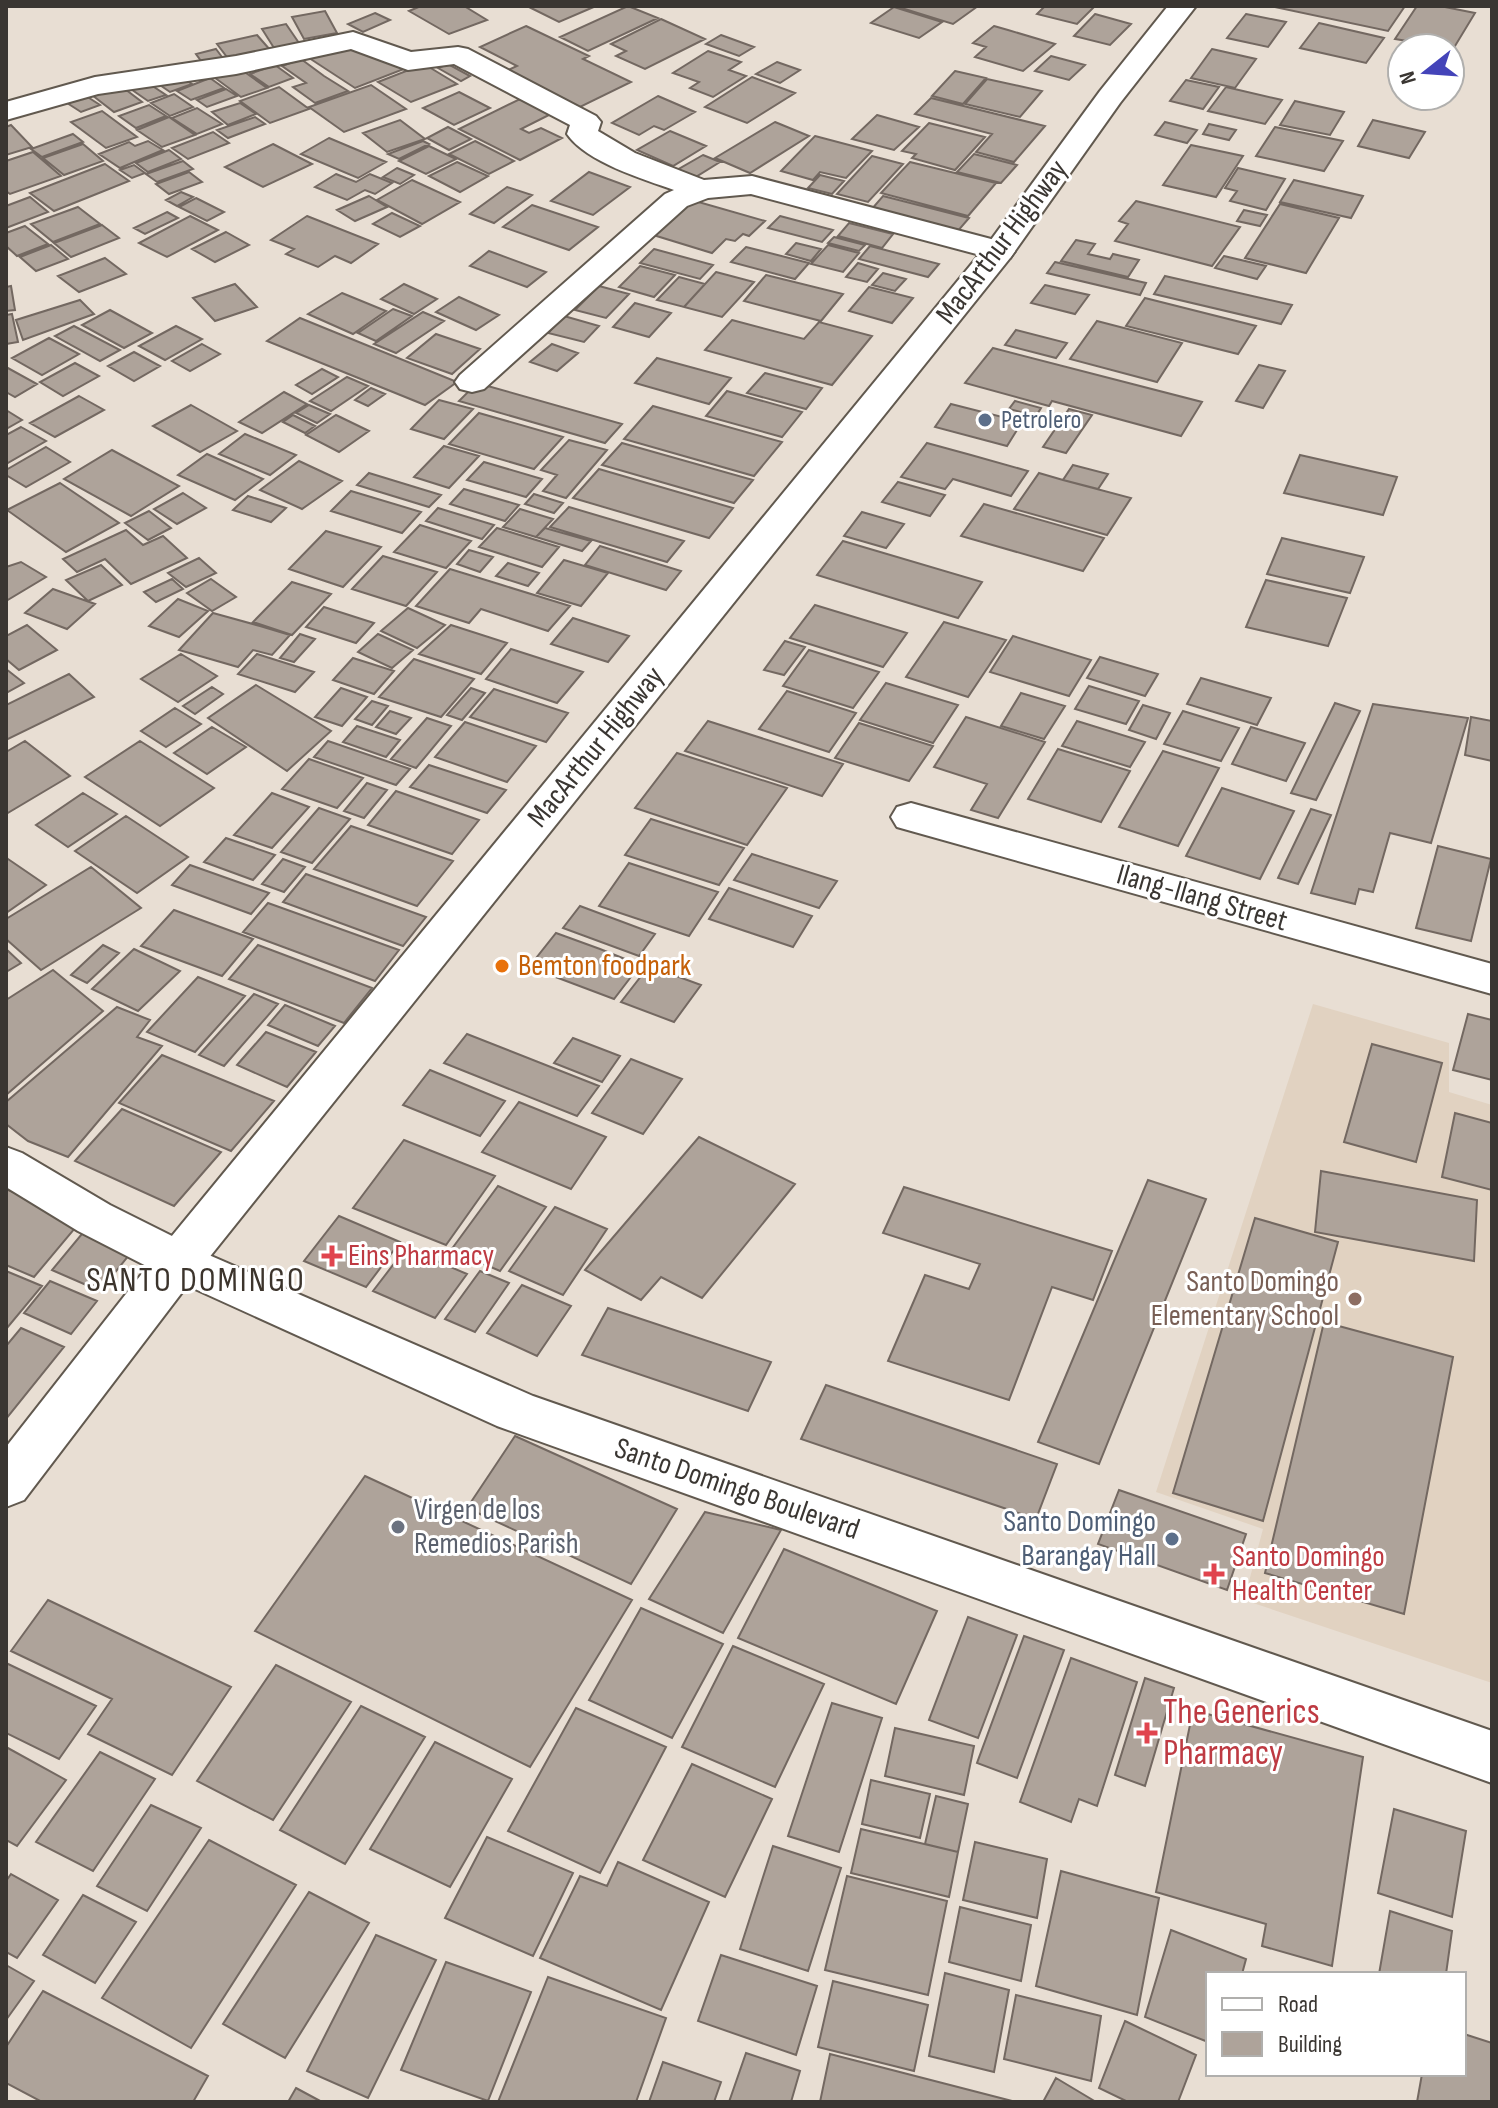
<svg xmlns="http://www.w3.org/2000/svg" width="1498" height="2108" viewBox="0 0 1498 2108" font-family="'Sofia Sans Condensed',sans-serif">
  <rect width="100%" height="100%" fill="#e8ded3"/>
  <!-- built -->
  <path fill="#e1d2c1" d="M1313,1004L1449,1043V1092L1492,1105V1683L1244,1600L1263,1529L1156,1492Z"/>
  <!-- building -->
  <path fill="#aea39a" stroke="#736861" stroke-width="2" d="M421,6H464L487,20L449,34L409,11Z
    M527,6H596L559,22Z
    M628,6L658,18L588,51L560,37Z
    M895,6H978L953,24Z
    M1045,6H1095L1077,24L1037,14Z
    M1270,6H1405L1388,31Z
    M1417,6H1440L1475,13L1452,51L1450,48L1395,39Z
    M894,7L942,22L919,38L871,23Z
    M325,11L337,33L304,39L292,17Z
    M375,13L390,20L363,32L348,24Z
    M1095,14L1131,24L1110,45L1074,36Z
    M1246,14L1286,22L1268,47L1227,38Z
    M661,19L705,39L645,69L616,56L626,51L611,44Z
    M1319,23L1384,38L1366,63L1300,48Z
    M286,24L299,43L274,48L262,29Z
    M526,26L589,56L583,59L631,82L578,108L504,72L517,66L480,47Z
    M994,26L1008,30L1055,44L1023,71L975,57L986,47L973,43Z
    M257,35L271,51L230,61L217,44Z
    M721,35L754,47L739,56L706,44Z
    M351,43L409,67L355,88L303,54Z
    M216,49L225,61L204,65L196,54Z
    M1212,49L1256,59L1235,88L1191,78Z
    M708,51L741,62L729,70L746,76L713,97L690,88L699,82L673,73Z
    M1051,56L1085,65L1069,80L1035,71Z
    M301,59L324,76L348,91L315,103L293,87L306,83L282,66Z
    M777,62L800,70L780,83L756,74Z
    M424,64L457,84L411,102L378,82Z
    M448,64L470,76L461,81L438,68Z
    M275,65L293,78L269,87L250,74Z
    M239,68L267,88L241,97L207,72Z
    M955,71L986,78L963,104L932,96Z
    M179,75L192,84L170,92L157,83Z
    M752,77L795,93L747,123L705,107Z
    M210,78L224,88L191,100L177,91Z
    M987,79L1042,91L1020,117L965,104Z
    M1186,80L1219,87L1203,109L1170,101Z
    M145,81L166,95L148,101L128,87Z
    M117,83L142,102L114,112L88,92Z
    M371,85L406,109L344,132L309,107Z
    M279,87L309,109L270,123L240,101Z
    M1226,87L1282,100L1265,124L1208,111Z
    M226,89L237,96L207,107L197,100Z
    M459,92L490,108L454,125L423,108Z
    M83,94L100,105L81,112L64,101Z
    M174,94L193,107L170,116L151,103Z
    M658,96L695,112L664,130L654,126L639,135L612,123Z
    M931,98L1045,126L1014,162L976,152L992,134L915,114Z
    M520,99L551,114L521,129L529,133L541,128L562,138L520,160L459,129Z
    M1295,101L1344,112L1330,135L1280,125Z
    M240,103L256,114L228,125L212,112Z
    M149,105L166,116L136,128L119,116Z
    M197,108L222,124L197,134L172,118Z
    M102,111L137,137L106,148L71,122Z
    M877,115L919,127L894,150L852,139Z
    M169,117L195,135L162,147L137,130Z
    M255,117L265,124L228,138L217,130Z
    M400,120L425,139L387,152L363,133Z
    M1373,120L1425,132L1409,158L1358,146Z
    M775,122L809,136L750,173L715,158Z
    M1165,122L1197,130L1187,143L1155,135Z
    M929,123L985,137L955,170L912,158L916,154L902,151Z
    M1209,124L1236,130L1229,140L1203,134Z
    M11,125L32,147L6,155V127Z
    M448,127L471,139L449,150L427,138Z
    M1275,127L1343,141L1324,171L1256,156Z
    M670,131L706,146L673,166L637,150Z
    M213,132L229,143L188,159L172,148Z
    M73,134L83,142L42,157L31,149Z
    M815,136L872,151L846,178L820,172L813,180L781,171Z
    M329,138L386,162L358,178L301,154Z
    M148,141L163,150L120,168L99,154L129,142L135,146Z
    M423,141L429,144L399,159L388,154Z
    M475,141L514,161L489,174L449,154Z
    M83,144L103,161L64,175L43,158Z
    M273,144L312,164L263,187L225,167Z
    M1191,145L1243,156L1216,197L1163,185Z
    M429,146L456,159L426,174L399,161Z
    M169,150L181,159L148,172L136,163Z
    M33,152L61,176L10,194L6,191V161Z
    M974,154L1017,165L1001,183L957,172Z
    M703,155L720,162L694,178L677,170Z
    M872,156L903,164L868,202L837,194Z
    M183,161L193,169L157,182L146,174Z
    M457,162L488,176L460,192L429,176Z
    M910,162L996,183L968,216L881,193Z
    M105,164L129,181L54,211L30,193Z
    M134,165L145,173L132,178L120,170Z
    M397,168L414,175L400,184L383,177Z
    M1238,168L1285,179L1266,210L1230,201L1237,191L1225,188Z
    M189,172L202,182L169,194L156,184Z
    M589,172L630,187L593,215L551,201Z
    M336,174L356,182L370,174L392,183L375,194L365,190L347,200L315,187Z
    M820,175L844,181L832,194L808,188Z
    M412,180L460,202L422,224L377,200Z
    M1294,180L1363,196L1351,218L1280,202Z
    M507,187L532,195L494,223L470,214Z
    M181,192L193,197L177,206L166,200Z
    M369,196L387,207L355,221L337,210Z
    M883,196L969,218L957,232L871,210Z
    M30,197L48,212L6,228V206Z
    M196,198L224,212L207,221L179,207Z
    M688,199L765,221L749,236L743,234L735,241L726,239L712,253L650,234Z
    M1136,201L1240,227L1212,266L1115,241L1128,224L1119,221Z
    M1280,204L1339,218L1306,273L1245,258Z
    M532,205L598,227L569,250L503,227Z
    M78,207L100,224L53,242L31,224Z
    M1244,210L1267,215L1260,226L1237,221Z
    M167,212L178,218L145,234L134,228Z
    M392,213L420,226L400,237L373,224Z
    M190,216L218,230L167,257L139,243Z
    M307,216L378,244L351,263L335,256L318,267L286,254L294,249L271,240Z
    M780,216L833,230L822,242L768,228Z
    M849,223L893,234L882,248L838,236Z
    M102,225L119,238L71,257L54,243Z
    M25,226L48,244L17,256L6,246V233Z
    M226,232L249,245L215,262L192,249Z
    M834,237L865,245L859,251L828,243Z
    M1076,240L1095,244L1088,254L1110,259L1113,254L1139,260L1128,277L1061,261Z
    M796,243L821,249L811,261L786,254Z
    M51,245L68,259L36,271L20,257Z
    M828,245L859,253L843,272L811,264Z
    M870,246L939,264L928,277L859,259Z
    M746,247L809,263L795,279L731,262Z
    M654,249L713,265L700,279L640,263Z
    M489,251L546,272L527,287L470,266Z
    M1224,256L1266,266L1257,279L1215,268Z
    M105,258L126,274L79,292L58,276Z
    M1055,262L1146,283L1140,295L1047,273Z
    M858,263L878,269L867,282L846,277Z
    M640,266L675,275L654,297L619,287Z
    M716,272L754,282L722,317L684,307Z
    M883,273L906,279L895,291L872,285Z
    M766,275L843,294L821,321L744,301Z
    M1165,276L1292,305L1281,324L1154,294Z
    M679,277L705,284L684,307L657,300Z
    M235,284L257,307L215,321L193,298Z
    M404,284L437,299L414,314L381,299Z
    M1045,285L1089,295L1075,314L1031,303Z
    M11,286L15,310L6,311V287Z
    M599,286L629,294L606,318L575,310Z
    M869,287L913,298L892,323L849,311Z
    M342,293L386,311L353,334L308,314Z
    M459,297L499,315L476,330L436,312Z
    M1145,298L1256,326L1238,354L1126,326Z
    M80,300L94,314L23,340L16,320Z
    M635,303L671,313L649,337L613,327Z
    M393,309L412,316L376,341L358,333Z
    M110,310L152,333L124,348L82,325Z
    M423,312L444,321L396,353L374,344Z
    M12,314L18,342L6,344V315Z
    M564,316L599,326L584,342L548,333Z
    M300,318L457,382L425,405L267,341Z
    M732,320L804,339L819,322L872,336L832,385L705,350Z
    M1097,321L1182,343L1157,382L1070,359Z
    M74,326L120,350L100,361L55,336Z
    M176,326L202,339L165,360L139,346Z
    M1016,330L1067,343L1056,358L1005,345Z
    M436,334L480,349L452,374L407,358Z
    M49,338L79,354L42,375L12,358Z
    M202,344L220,354L190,371L172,361Z
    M552,344L578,353L557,371L530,362Z
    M993,348L1202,402L1181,436L1052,401L1049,406L965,383Z
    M134,352L160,366L134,381L108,366Z
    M657,358L731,378L709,404L635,383Z
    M75,363L99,376L63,396L40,382Z
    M1259,365L1285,371L1263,408L1236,401Z
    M6,367L37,384L15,397L6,392Z
    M322,369L338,377L312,394L296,385Z
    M765,373L822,388L806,409L747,393Z
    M347,377L368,386L331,411L310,401Z
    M477,383L622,424L605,443L459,401Z
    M371,388L385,394L368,406L355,400Z
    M727,391L802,412L782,437L706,416Z
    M284,392L307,404L262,433L239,422Z
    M79,396L104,410L55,437L30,423Z
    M439,400L473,409L444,439L411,429Z
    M1015,401L1041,408L1036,416L1009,409Z
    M951,404L1022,422L1007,446L935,427Z
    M191,405L237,431L200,452L153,426Z
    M309,405L330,414L317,423L296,413Z
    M653,406L782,442L754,476L624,439Z
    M1069,409L1092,415L1066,453L1043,447Z
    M6,410L22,420L6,429Z
    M479,413L563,437L534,469L449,444Z
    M293,415L315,426L305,433L283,422Z
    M336,415L369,431L339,452L306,435Z
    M21,427L46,441L6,464V435Z
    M245,434L296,455L270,475L219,454Z
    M569,440L607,450L566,498L543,491L557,475L541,470Z
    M622,443L753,480L734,503L602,465Z
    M927,443L971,455L1028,471L1011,496L953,479L945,489L901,477Z
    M444,446L479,456L449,488L414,477Z
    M46,447L70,462L26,487L6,475V470Z
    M112,450L179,486L131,516L64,479Z
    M207,454L263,479L235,500L178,475Z
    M1300,455L1397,477L1383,515L1284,493Z
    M299,461L342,481L302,509L260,490Z
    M484,462L542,479L526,497L467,480Z
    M1073,465L1108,474L1098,489L1063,480Z
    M599,469L733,508L709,538L573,498Z
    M369,473L441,495L429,507L357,485Z
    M1039,473L1063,480L1131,498L1107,535L1014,509Z
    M898,482L945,495L930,516L882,502Z
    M60,483L119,523L66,552L7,510Z
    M464,489L519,505L505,521L450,504Z
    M351,491L421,512L402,533L331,511Z
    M183,493L206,508L177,524L154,509Z
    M534,494L563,503L554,513L525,504Z
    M248,496L286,508L271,522L233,510Z
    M984,504L1104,538L1083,571L961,536Z
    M569,507L684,541L667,562L550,527Z
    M438,508L494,525L482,539L426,521Z
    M520,509L553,519L536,537L503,527Z
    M149,511L171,528L148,540L125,523Z
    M862,512L904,524L886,548L844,536Z
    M420,525L471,541L446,568L394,552Z
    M497,528L559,547L542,567L479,547Z
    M545,528L591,541L582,551L536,537Z
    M126,530L143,545L163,536L187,558L131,584L105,559L77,572L63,559Z
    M326,531L381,547L343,587L289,569Z
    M1282,538L1364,557L1350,593L1267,574Z
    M843,541L982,582L958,618L817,575Z
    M600,546L681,571L666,590L585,565Z
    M469,550L493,557L480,572L457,564Z
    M383,556L437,572L406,606L352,589Z
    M199,558L216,573L186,587L168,573Z
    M564,560L608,573L581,606L537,593Z
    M21,562L46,577L6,601V567Z
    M508,563L539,573L528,586L496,576Z
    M101,565L122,585L88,601L66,580Z
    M450,569L502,585L570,606L548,631L481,609L469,623L416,606Z
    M172,579L183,589L156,602L144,592Z
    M211,579L236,597L212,611L187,593Z
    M1266,580L1347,598L1328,646L1246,627Z
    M292,582L331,594L292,635L253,622Z
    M53,589L95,604L67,629L25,613Z
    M178,599L208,611L179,637L149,626Z
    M815,605L907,633L883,667L790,638Z
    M324,607L374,623L356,643L306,627Z
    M408,608L445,625L417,648L381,631Z
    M213,613L260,626L290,635L272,655L253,650L238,667L179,650Z
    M573,618L629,636L608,662L551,644Z
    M944,622L1006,640L968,697L906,677Z
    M27,625L57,650L19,670L6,659V636Z
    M451,625L507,643L481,674L419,654Z
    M300,634L315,639L294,662L280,658Z
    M378,634L413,650L392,668L358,652Z
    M1013,636L1091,660L1069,696L990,672Z
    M785,641L805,647L784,675L764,670Z
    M511,649L583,672L557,703L486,679Z
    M809,650L879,672L853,708L783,686Z
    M181,654L217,676L178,702L141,679Z
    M257,654L314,672L295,692L238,674Z
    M1100,657L1158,674L1145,696L1087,678Z
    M353,658L394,671L374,694L333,680Z
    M414,659L474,679L441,717L379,697Z
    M6,669L24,683L6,693Z
    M69,674L94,697L6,740V705Z
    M1201,678L1271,698L1257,725L1187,704Z
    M886,683L958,705L933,743L860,720Z
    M256,685L331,731L287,771L208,718Z
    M1089,686L1139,701L1126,724L1075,709Z
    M212,687L223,694L195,714L183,706Z
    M341,688L367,697L342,726L315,717Z
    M471,688L485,693L462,720L447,715Z
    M494,689L568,713L546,742L470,717Z
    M787,691L856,713L829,752L759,729Z
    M1021,693L1065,706L1044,739L1001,726Z
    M372,701L388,706L372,725L355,719Z
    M1335,703L1360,711L1316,800L1291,793Z
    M1373,704L1468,718L1431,843L1390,833L1373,892L1359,889L1355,904L1311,893Z
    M1143,705L1170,713L1156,739L1129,730Z
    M175,708L201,724L166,747L141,731Z
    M390,711L411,718L396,734L376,727Z
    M1183,711L1239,728L1221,761L1164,744Z
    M966,717L1045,742L998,818L971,810L987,784L934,767Z
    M1471,717L1492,721V761L1465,755Z
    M427,718L451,726L416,768L391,759Z
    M708,721L843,764L822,796L685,751Z
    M1077,721L1145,742L1130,767L1062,746Z
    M465,722L536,746L507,782L435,757Z
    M859,723L933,746L909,781L835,758Z
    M357,726L400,740L386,757L343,742Z
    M212,727L246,747L207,774L174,753Z
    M1251,727L1305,743L1286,781L1232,764Z
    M25,741L70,776L6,814V752Z
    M140,741L214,788L160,826L85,777Z
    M328,741L410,769L396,785L314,757Z
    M1058,749L1130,771L1101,822L1028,799Z
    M1163,751L1219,768L1178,846L1119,827Z
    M677,753L787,788L747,845L635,808Z
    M309,759L363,778L337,808L282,789Z
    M429,765L506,790L487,813L410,787Z
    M367,783L387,790L364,818L344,811Z
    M1222,788L1294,811L1260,879L1186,856Z
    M396,791L479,820L452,854L368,825Z
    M83,793L117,814L68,847L36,825Z
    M272,793L309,807L272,848L234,835Z
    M319,808L350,819L312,863L281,852Z
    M1311,809L1331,815L1298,884L1278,878Z
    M126,816L188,857L137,893L75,851Z
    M651,819L692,832L744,848L719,885L625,855Z
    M351,826L453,861L417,906L314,869Z
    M226,838L275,855L253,880L204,862Z
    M1438,846L1491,859L1471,941L1416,928Z
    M752,854L837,881L819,908L734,880Z
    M8,859L46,885L6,913V860Z
    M283,859L305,867L284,892L262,884Z
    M629,863L718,892L689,936L599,906Z
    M190,865L269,893L251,914L172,885Z
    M91,867L141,908L41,970L6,939V919Z
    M306,874L426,917L403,946L283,902Z
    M729,888L812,916L793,947L709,919Z
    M268,903L399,950L375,981L243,932Z
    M580,906L655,934L639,956L563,928Z
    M174,910L253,939L222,976L141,946Z
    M556,933L600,949L640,965L614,999L529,967Z
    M103,945L119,953L87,983L71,975Z
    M258,945L372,988L344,1023L229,979Z
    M6,949L21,963L6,972Z
    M134,949L180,971L138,1011L92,989Z
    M649,966L701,985L674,1022L621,1002Z
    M53,970L103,1011L6,1095V1000Z
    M198,977L245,996L195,1052L147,1032Z
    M254,994L278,1004L224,1066L199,1055Z
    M285,1005L335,1026L318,1046L268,1025Z
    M117,1007L150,1020L137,1037L162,1046L68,1157L28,1141L6,1124V1102Z
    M1468,1014L1492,1020V1080L1453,1070Z
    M266,1032L316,1052L287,1087L237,1065Z
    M467,1034L599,1086L577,1116L444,1063Z
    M573,1038L620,1056L602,1082L554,1063Z
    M1372,1044L1442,1063L1416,1162L1344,1142Z
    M162,1055L274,1101L231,1151L119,1103Z
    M631,1059L682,1079L643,1134L592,1113Z
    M430,1070L505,1101L480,1136L403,1105Z
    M519,1102L606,1137L571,1189L482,1152Z
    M122,1109L221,1152L174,1206L75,1161Z
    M1455,1113L1492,1123V1190L1442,1177Z
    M699,1137L795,1184L702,1298L661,1277L641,1300L585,1270Z
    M404,1140L495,1176L446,1245L353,1208Z
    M1321,1171L1477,1200L1474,1261L1315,1232Z
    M1148,1180L1206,1199L1099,1464L1038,1442Z
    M498,1186L546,1207L500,1271L451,1250Z
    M904,1187L1112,1251L1093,1300L1052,1287L1009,1400L888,1361L925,1275L969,1289L980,1264L883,1233Z
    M6,1189L81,1221L34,1277L6,1265Z
    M555,1207L607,1229L563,1295L509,1271Z
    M339,1216L400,1242L366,1287L304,1261Z
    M1255,1218L1338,1242L1263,1521L1173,1493Z
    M91,1223L138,1244L100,1291L52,1270Z
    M406,1248L467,1274L435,1318L373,1291Z
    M6,1271L42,1286L7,1328L6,1327Z
    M480,1271L509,1283L475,1332L445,1319Z
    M50,1281L97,1301L71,1334L24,1313Z
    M522,1285L571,1306L537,1356L487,1333Z
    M608,1308L771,1362L748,1411L582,1355Z
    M1324,1322L1453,1357L1404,1614L1265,1573Z
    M21,1328L64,1347L6,1419V1346Z
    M826,1385L1057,1464L1036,1519L801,1439Z
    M515,1436L677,1509L631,1584L467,1508Z
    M365,1476L632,1600L530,1767L255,1631Z
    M1119,1490L1246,1534L1227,1590L1098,1544Z
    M705,1512L781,1530L723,1633L649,1599Z
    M784,1549L937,1611L896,1704L738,1638Z
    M48,1600L231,1687L172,1775L88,1734L112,1699L11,1651Z
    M641,1608L723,1644L672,1738L589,1700Z
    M968,1617L1017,1635L978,1738L929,1720Z
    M1024,1636L1064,1650L1017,1778L977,1763Z
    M733,1646L824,1684L775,1787L682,1747Z
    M1071,1658L1137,1682L1097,1806L1079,1799L1071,1822L1020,1802Z
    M6,1663L96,1706L59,1759L6,1733Z
    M276,1665L351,1702L273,1820L197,1781Z
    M1145,1678L1174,1688L1145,1786L1115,1775Z
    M832,1703L882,1718L839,1852L788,1836Z
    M361,1706L425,1737L345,1864L280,1830Z
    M576,1708L666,1747L600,1873L508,1831Z
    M1193,1710L1363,1757L1332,1966L1262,1946L1266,1924L1156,1892Z
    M895,1728L974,1746L964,1795L885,1776Z
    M435,1742L512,1779L450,1887L370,1849Z
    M6,1747L66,1780L17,1846L6,1840Z
    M100,1752L155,1779L93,1871L36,1842Z
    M692,1764L772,1799L725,1897L643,1860Z
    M871,1780L930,1794L920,1838L862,1824Z
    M936,1796L968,1804L958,1852L925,1844Z
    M151,1805L201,1828L147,1911L97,1886Z
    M1394,1809L1466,1831L1452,1917L1378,1893Z
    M861,1829L958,1852L949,1897L851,1873Z
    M487,1837L573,1873L533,1956L445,1918Z
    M209,1840L296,1885L191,2048L102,1998Z
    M975,1842L1047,1859L1037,1918L963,1900Z
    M773,1846L841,1868L808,1971L740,1949Z
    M618,1862L709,1902L661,2010L540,1958L580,1876L607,1886Z
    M1061,1871L1159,1898L1137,2015L1036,1986Z
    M11,1874L58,1900L17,1958L6,1952V1881Z
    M847,1876L947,1901L928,1995L825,1970Z
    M309,1892L369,1923L285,2058L223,2024Z
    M83,1895L136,1922L95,1983L43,1955Z
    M960,1907L1031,1925L1021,1981L949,1962Z
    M1390,1911L1452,1931L1446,1974H1379Z
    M1171,1930L1246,1959L1242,1974H1208V2042L1145,2017Z
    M376,1935L436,1960L368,2098L307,2071Z
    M721,1955L817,1986L796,2055L698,2021Z
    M446,1962L531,1992L488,2101L401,2070Z
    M6,1965L34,1981L6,2020Z
    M945,1973L1009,1990L994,2072L929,2056Z
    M548,1977L666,2018L636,2102H498Z
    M833,1981L928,2005L914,2071L818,2047Z
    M43,1991L208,2076L193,2102H42L6,2083V2047Z
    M1016,1995L1101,2016L1091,2081L1004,2059Z
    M1125,2021L1196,2055L1178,2102H1128L1099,2088Z
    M1464,2034L1492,2043V2102H1417L1422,2074H1464Z
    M746,2053L800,2071L791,2102H729Z
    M830,2054L1016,2102H820Z
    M663,2062L721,2082L714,2102H649Z
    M1056,2078L1096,2102H1043Z
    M296,2088L322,2102H288Z"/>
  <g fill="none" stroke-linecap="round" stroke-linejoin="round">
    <!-- minor casing -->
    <g stroke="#61594f" stroke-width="4">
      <path id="minor" d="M353,32L411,52L458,47L468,49L596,116L601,122L598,131L635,153L704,180L752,176L1010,244L1015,251L1010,258L999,260L751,194L708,198L687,206L484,389L472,392L460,389L455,382L460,375L665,194L674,190C643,179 586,162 567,134L570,125L454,64L408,70L351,49L236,74L98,94L6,120V102L95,77L236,56Z
        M911,803L1492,964V994L897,827L891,817L897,807Z
        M6,1147L22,1153L110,1205L196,1248L203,1261L196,1274L179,1280L162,1274L78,1231L6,1187Z"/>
    </g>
    <!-- secondary casing -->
    <g stroke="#61594f" stroke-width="4">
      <path id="secondary" d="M179,1242L533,1396L1492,1731V1783L497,1426L162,1274L155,1261L162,1248Z"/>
    </g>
    <!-- trunk casing -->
    <g stroke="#61594f" stroke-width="4">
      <path id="trunk" d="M1168,6H1196L1120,103L1010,258L196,1274L24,1500L6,1507V1447L162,1248L988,244L1100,91Z"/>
    </g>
    <!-- minor -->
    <use href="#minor" fill="#fff" fill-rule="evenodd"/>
    <!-- secondary -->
    <use href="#secondary" fill="#fff" fill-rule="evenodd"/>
    <!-- trunk -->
    <use href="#trunk" fill="#fff" fill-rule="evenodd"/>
  </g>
  <!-- markers -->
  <g fill="#5c6f8a" stroke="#fff" stroke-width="3">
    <circle cx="985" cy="420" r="8"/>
    <circle cx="1172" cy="1539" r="8"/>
  </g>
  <circle fill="#e8710a" stroke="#fff" stroke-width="3" cx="502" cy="966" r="8"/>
  <g fill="#e0444e" stroke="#fff" stroke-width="3">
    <path d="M328 1244h8v8h8v8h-8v8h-8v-8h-8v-8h8z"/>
    <path d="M1210 1562h8v8h8v8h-8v8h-8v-8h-8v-8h8z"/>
    <path d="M1143 1721h8v8h8v8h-8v8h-8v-8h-8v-8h8z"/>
  </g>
  <circle fill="#8d6e63" stroke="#fff" stroke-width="3" cx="1355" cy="1299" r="8"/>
  <circle fill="#6b7280" stroke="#fff" stroke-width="3" cx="398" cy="1527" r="8"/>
  <g text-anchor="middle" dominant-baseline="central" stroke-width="6" stroke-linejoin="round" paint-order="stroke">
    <!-- far-service labels -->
    <g font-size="26" fill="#4e5e75" stroke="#fff" text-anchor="start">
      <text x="1001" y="420">Petrolero</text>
    </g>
    <!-- street labels -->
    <g font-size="30" fill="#3a3632" stroke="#fff">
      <text transform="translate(1002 242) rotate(-53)">MacArthur Highway</text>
      <text transform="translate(596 747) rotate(-51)">MacArthur Highway</text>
      <text transform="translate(1202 898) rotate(16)">Ilang-Ilang Street</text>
      <text transform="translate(737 1489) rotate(19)">Santo Domingo Boulevard</text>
    </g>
    <!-- food labels -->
    <g font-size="30" fill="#c56008" stroke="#fff" text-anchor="start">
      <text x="518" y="966">Bemton foodpark</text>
    </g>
    <!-- health labels -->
    <g font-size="30" fill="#be3a42" stroke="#fff" text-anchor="start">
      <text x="348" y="1256">Eins Pharmacy</text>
      <text x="1232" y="1557">Santo Domingo<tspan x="1232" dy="34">Health Center</tspan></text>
    </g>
    <!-- education labels -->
    <g font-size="30" fill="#785e54" stroke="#fff" text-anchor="end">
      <text x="1339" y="1282">Santo Domingo<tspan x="1339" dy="34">Elementary School</tspan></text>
    </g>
    <!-- worship labels -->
    <g font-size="30" fill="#5b616d" stroke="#fff" text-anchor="start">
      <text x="414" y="1510">Virgen de los<tspan x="414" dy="34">Remedios Parish</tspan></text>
    </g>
    <!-- service labels -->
    <g font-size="30" fill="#4e5e75" stroke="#fff" text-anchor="end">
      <text x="1156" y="1522">Santo Domingo<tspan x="1156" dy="34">Barangay Hall</tspan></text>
    </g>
    <!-- quarter labels -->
    <g font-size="34" letter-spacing="2" fill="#3c342c" stroke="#fff">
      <text x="196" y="1280">SANTO DOMINGO</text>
    </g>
    <!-- near-health labels -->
    <g font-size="36" fill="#be3a42" stroke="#fff" text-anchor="start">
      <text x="1163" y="1712">The Generics<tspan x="1163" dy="41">Pharmacy</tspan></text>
    </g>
  </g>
  <!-- border -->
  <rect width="1498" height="2108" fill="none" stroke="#3a3632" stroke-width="16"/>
  <!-- legend -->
  <rect x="1206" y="1972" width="260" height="104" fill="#ffffff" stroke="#b0afad" stroke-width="2"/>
  <rect x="1222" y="1998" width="40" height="12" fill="#ffffff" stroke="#b0afad" stroke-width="2"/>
  <text x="1278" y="2012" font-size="24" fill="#3a3632">Road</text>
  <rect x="1222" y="2032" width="40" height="24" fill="#aea39a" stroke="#b0afad" stroke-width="2"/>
  <text x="1278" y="2052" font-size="24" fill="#3a3632">Building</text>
  <!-- north arrow -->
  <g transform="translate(1426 72) rotate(253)"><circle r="38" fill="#ffffff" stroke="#b0afad" stroke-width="2"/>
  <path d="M0-6L14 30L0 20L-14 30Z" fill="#4444b9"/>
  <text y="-12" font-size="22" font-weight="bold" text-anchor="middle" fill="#3a3632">N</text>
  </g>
</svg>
